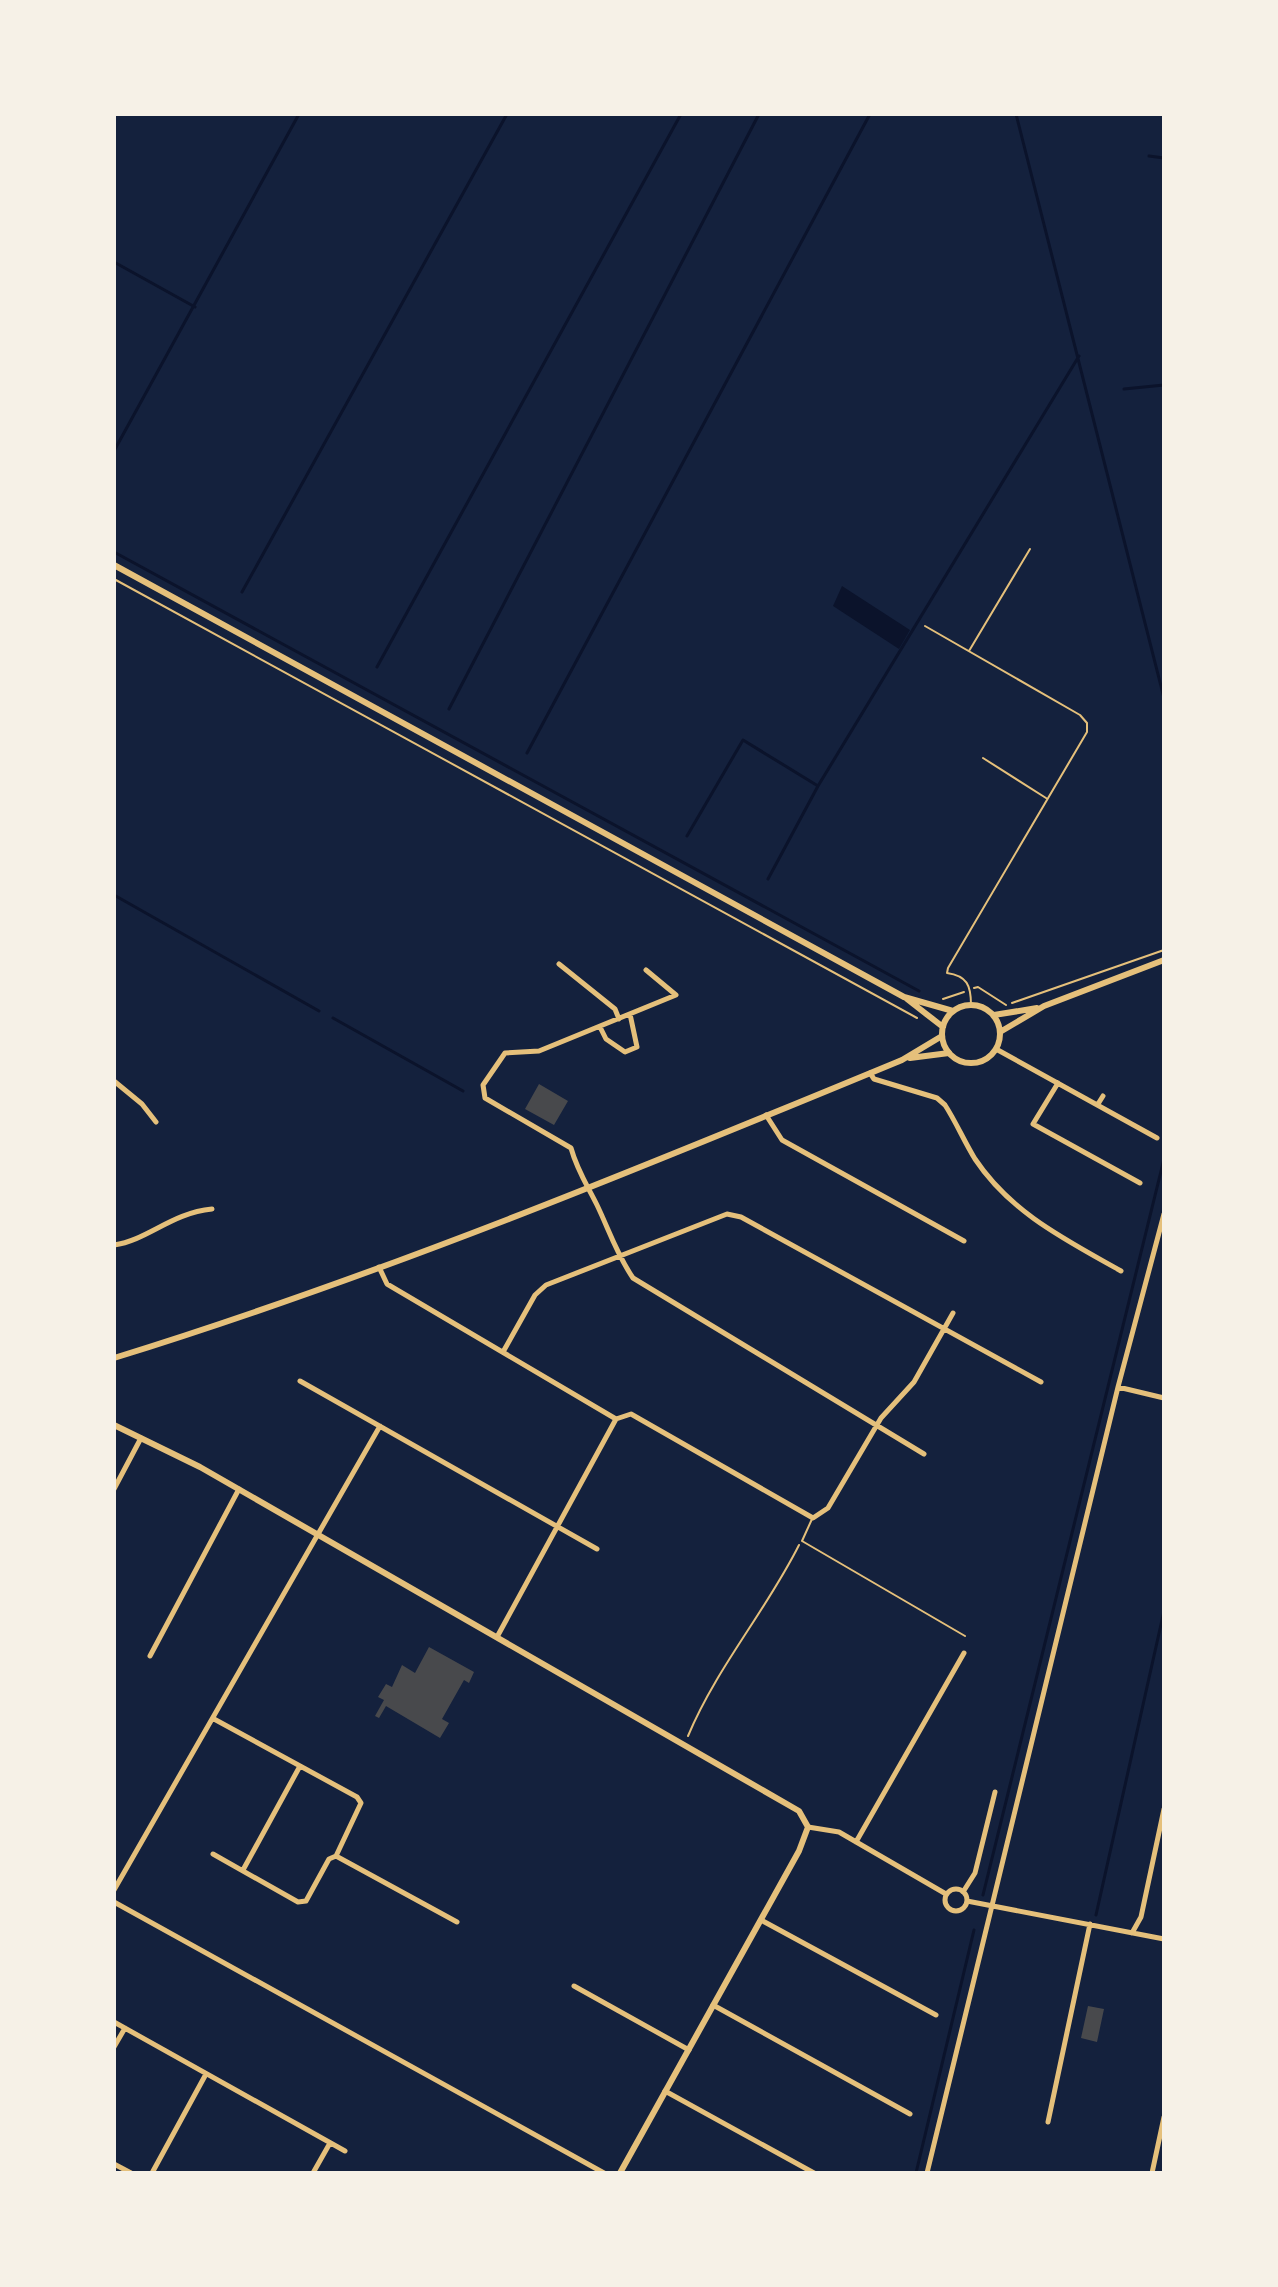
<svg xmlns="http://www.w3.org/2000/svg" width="1278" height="2287" viewBox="0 0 1278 2287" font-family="'Sofia Sans Condensed',sans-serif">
  <rect width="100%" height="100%" fill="#14213d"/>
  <!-- water -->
  <path fill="#0b132b" d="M842,586L910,630L899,649L833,606Z"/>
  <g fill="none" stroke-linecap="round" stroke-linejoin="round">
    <!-- stream -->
    <path stroke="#0b132b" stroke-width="3" d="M1016,114L1164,698
      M1149,156L1164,158
      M114,262L195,307
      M1124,389L1164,385
      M114,451L299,114
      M114,552L919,991
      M242,592L507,114
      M377,667L681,114
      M449,709L759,114
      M527,753L870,114
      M687,836L743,740L818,786L1079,356
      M768,879L818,786
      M114,895L319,1011
      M333,1018L463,1091
      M983,1895L1164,1159
      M1096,1915L1164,1611
      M916,2173L974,1930"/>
  </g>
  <!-- building -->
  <path fill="#48494c" d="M539,1084L568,1101L554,1125L525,1109Z
    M429,1647L474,1672L469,1683L464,1680L442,1719L449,1723L440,1738L386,1706L379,1718L375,1716L384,1700L378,1697L386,1684L392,1687L402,1665L415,1673Z
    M1088,2006L1104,2009L1097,2042L1081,2038Z"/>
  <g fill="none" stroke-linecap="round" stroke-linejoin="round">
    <!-- path -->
    <path stroke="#e5c07b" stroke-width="2" d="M114,579L917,1018
      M974,988L978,987L1006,1005
      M943,999L964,992
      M1012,1003L1164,950
      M688,1736C717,1667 766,1611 799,1545"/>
    <!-- service -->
    <path stroke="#e5c07b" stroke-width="2" d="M925,626L1080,715L1087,723V732L948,968L947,973C967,976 971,985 971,1005
      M969,651L1030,549
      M983,758L1046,798
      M812,1519L802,1541L965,1636"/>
    <!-- minor -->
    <path stroke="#e5c07b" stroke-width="5" d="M559,964L615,1009L619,1019
      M646,970L676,995L539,1051L505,1053L483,1085L485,1098L571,1148C577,1170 587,1185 597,1205C609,1230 617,1255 633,1278L924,1454
      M600,1027L606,1039L625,1052L637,1047L630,1014
      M996,1049L1157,1138
      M870,1073L874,1079L937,1098L945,1105C956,1122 964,1141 975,1159C1011,1213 1066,1240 1121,1271
      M114,1081L142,1104L156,1122
      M1058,1083L1033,1124L1140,1183
      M1098,1104L1103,1096
      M766,1115L782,1140L964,1241
      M114,1245C148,1240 171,1213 212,1209
      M379,1267L387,1284L616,1419
      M503,1352L535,1295L546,1285L727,1214L741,1217L1041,1382
      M300,1381L597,1549
      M1118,1387L1164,1398
      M114,1489L141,1438
      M497,1637L616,1419L631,1414L813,1518L828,1508L881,1418L914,1382L953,1313
      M150,1656L239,1489
      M808,1827L839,1832L946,1894
      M856,1842L964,1653
      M213,1854L298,1902L306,1901L329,1859L336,1856L361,1803L357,1797L214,1719
      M336,1856L457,1922
      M243,1870L300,1766
      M945 1900a11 11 0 1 1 22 0a11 11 0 1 1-22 0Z
      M114,1890L380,1426
      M963,1892L975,1873L995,1792
      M967,1901L1164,1939
      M114,1902L604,2173
      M761,1920L936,2015
      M1132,1933L1141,1917L1164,1809
      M574,1986L689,2050
      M713,2005L910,2114
      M114,2022L345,2151
      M114,2047L125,2028
      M665,2091L814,2173
      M1048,2122L1090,1924
      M114,2164L131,2173
      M152,2173L206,2074
      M313,2173L330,2143
      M927,2173L1118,1387L1164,1214
      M1152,2173L1164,2117"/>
    <!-- tertiary -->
    <path stroke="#e5c07b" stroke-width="6" d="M910,1058L949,1053
      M114,1358C382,1275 643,1167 902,1060L942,1036
      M114,1425L200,1467L799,1811L808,1827L799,1851L620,2173"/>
    <!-- secondary -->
    <path stroke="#e5c07b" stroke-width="6" d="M114,565L904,997L953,1011
      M907,999L943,1027
      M942 1034a29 29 0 1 1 58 0a29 29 0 1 1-58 0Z
      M994,1015L1037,1008
      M1000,1032L1044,1006L1164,960"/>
  </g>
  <!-- border -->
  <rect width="1278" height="2287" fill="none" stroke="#f6f1e7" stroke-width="232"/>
</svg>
